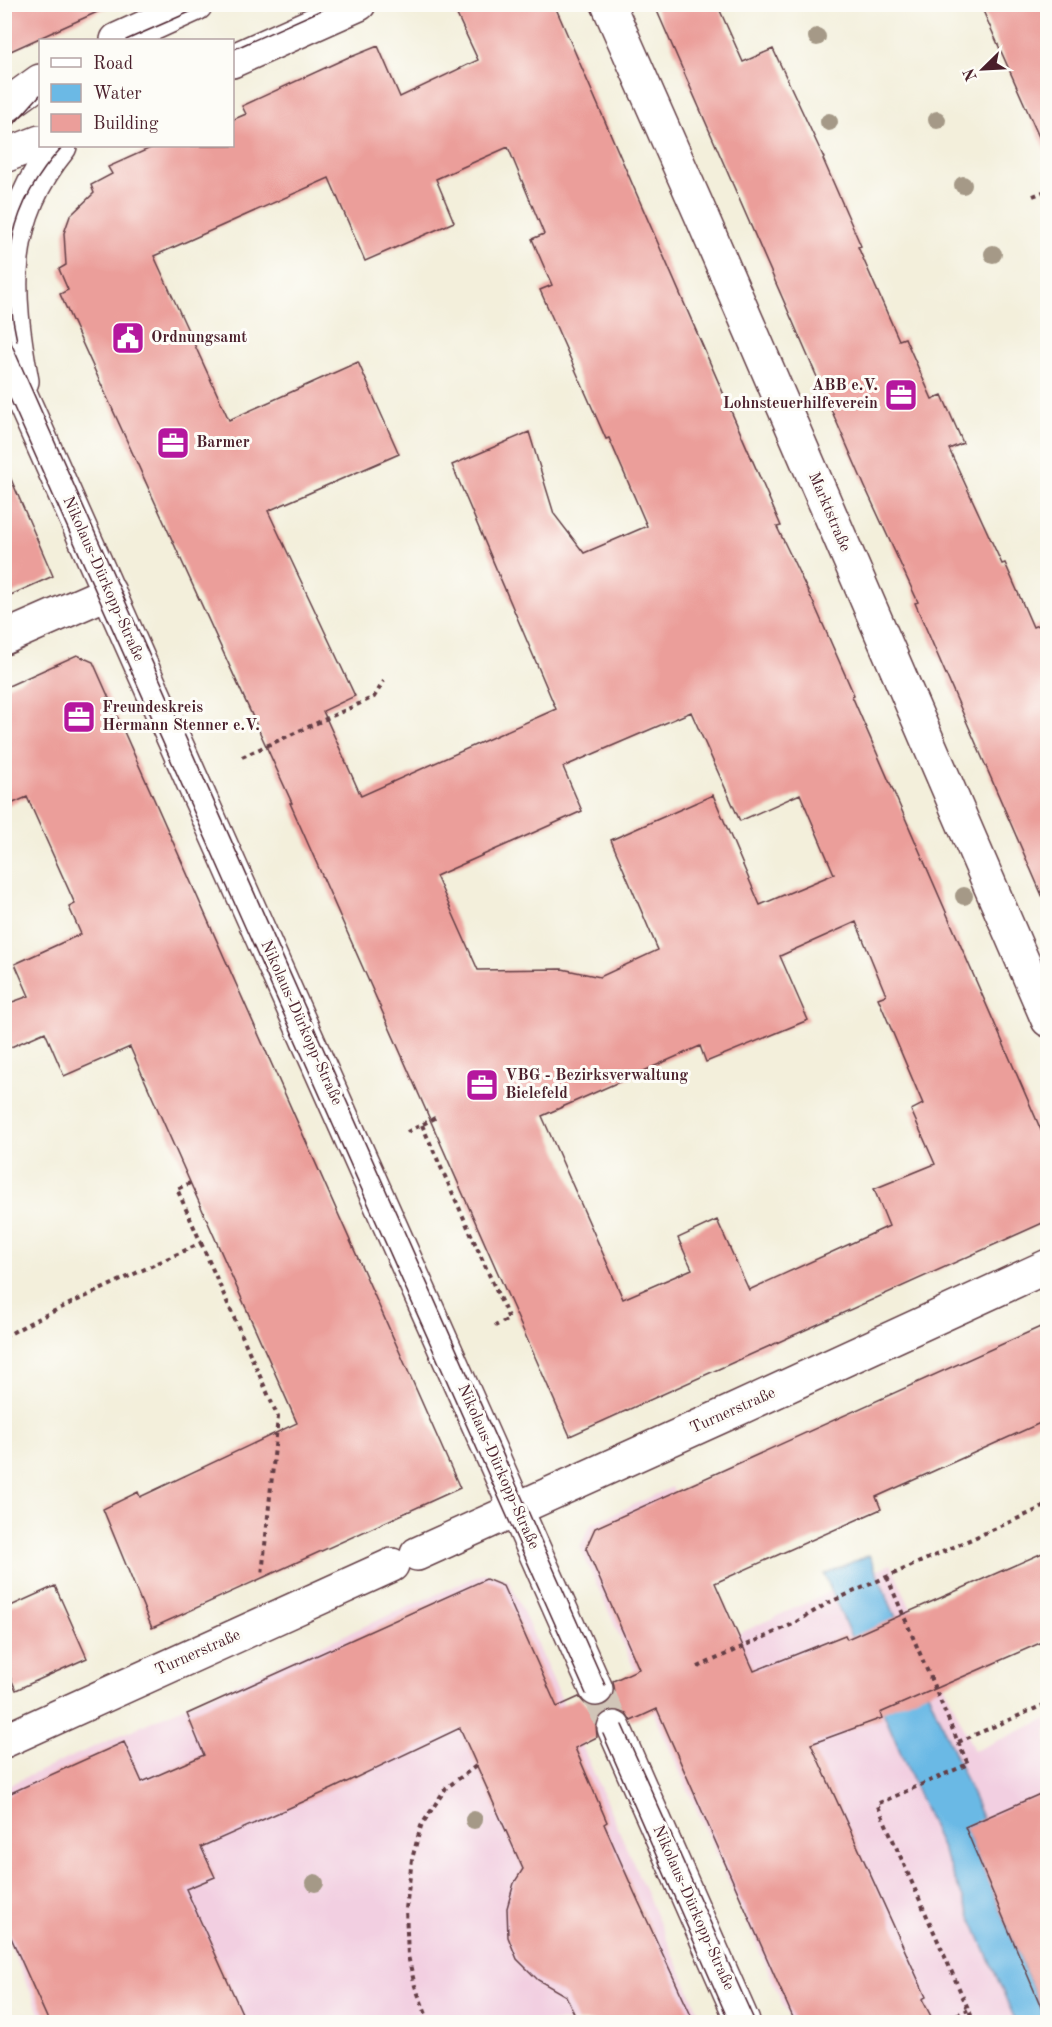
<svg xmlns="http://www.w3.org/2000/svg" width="1052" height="2027" viewBox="0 0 1052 2027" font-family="'Old Standard TT',serif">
  <rect width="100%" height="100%" fill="#fdfcf7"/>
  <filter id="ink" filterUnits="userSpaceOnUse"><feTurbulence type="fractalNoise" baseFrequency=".0167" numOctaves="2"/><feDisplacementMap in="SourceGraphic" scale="12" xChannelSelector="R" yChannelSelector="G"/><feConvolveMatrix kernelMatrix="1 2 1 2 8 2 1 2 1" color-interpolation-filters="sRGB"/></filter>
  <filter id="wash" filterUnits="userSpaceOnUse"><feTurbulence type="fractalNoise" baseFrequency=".008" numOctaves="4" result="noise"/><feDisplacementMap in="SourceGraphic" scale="24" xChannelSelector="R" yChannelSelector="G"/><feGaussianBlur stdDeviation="1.35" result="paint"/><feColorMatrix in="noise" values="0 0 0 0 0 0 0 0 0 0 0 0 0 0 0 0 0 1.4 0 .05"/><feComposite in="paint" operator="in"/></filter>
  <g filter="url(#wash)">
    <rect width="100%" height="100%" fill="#f3efdb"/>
    <!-- built -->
    <path fill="#f2cfe1" d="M672,1487L738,1634L891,1564L974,1751L1047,1719V2022H791L580,1547L591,1524Z
      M484,1573L509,1580L703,2022H44L5,1934L4,1787Z"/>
    <!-- water -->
    <path fill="#6bb9e5" stroke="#5a6c88" stroke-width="1.5" d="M869,1555L983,1820L966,1828L1047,2022H1016L824,1574Z"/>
    <g id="blocks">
      <!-- building -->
      <path fill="#eb9e9a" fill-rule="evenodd" d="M4,4H115L4,54Z
        M452,4H554L781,526L777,527L814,604L854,695L852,696L1047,1144V1221L570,1436L290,803H292L60,294L68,290L59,269L66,265L64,233L70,216L94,193L91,185L112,174L108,167L155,146H232V120L246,114L242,106L351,56V57L378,46L400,97L478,60ZM508,147L544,234L532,239L552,285L540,290L606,439L609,438L647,526L584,553L554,514L529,432L452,465L556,709L361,796L323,711L355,696L268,511L399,454L358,362L229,420L154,256L329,178L365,261L454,222L436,179ZM691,712L740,821L800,794L834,874L760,905L713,795L611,840L658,950L600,977L562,969L478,970L436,876L582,811L563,767ZM856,922L886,995L878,998L923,1104L911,1110L935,1164L874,1189L889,1226L749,1290L717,1220L678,1238L692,1269L623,1299L542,1116L700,1046L706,1062L808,1020L780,956Z
        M654,4H717L743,62L773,49L824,158L823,159L861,246L858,247L899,340L905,338L932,399L942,395L963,443L949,449L1002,564L1005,563L1033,627L1047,621V907L915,603L918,602L865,487Z
        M980,4H1047V155Z
        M4,463L53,576L4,598Z
        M77,655L93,662L460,1488L152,1628L103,1509L138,1492L140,1497L297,1423L130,1047L64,1076L45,1032L4,1050V1005L29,996L15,964L81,934L69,907L75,904L27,797L4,807V688Z
        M1047,1324V1420L876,1497L881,1509L715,1583L754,1671L845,1635L847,1639L1047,1551V1640L880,1713L882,1718L811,1744L926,1997L922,1999L934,2022H795L657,1709L631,1721L626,1713L617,1710L606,1711L599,1717L596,1725L597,1737L575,1748L607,1822L604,1824L635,1894L694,2022H578L566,1996L538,1980L517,1959L508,1937L507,1908L514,1883L523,1869L460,1728L332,1789L201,1847L215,1877L186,1889L246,2022H49L4,1922V1796L124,1742L142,1782L204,1755L187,1714L486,1579L503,1586L557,1707L579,1697L585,1704L593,1708L604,1706L611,1700L615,1692L613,1681L639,1669L586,1548L595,1528Z
        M55,1586L87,1658L16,1690L4,1663V1609Z
        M1047,1791V2021L965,1827Z"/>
    </g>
  </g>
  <g filter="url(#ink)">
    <use href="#blocks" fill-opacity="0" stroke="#633e45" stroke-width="1.5"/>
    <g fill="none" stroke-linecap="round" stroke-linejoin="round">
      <!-- street-tunnel -->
      <path stroke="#d1c5b8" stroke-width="33" stroke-dasharray="33 16" stroke-linecap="butt" d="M596,1689L614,1728"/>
      <!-- street casing -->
      <g stroke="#633e45" stroke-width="36">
        <path id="street" d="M608,4L701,215L1048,1020
          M117,40L196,4
          M232,61L359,4
          M4,107L40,81
          M4,156L40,142
          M4,357L596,1689
          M22,381C5,291 0,219 60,146
          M4,638L109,592
          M417,1554L733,1411L1048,1266
          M614,1728L743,2022
          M4,1741L392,1565"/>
      </g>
      <!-- path -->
      <path stroke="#633e45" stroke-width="4" stroke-dasharray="4.5 4.5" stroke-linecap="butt" d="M1033,196L1048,190
        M242,757L374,697L384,681
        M422,1125L509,1319L495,1326
        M407,1132L437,1117
        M201,1243L278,1417L262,1575
        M4,1337L37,1319L201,1243L177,1189L190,1183
        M887,1577L958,1742L1048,1703
        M698,1667L793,1624L828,1603L1048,1505
        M958,1742L968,1764L877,1804L974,2022
        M429,2022L415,1986L408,1956L406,1909L412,1859L421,1826L446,1788L476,1766
        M940,2022L968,2010
        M1038,2022L1047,2019"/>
      <!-- street -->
      <use href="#street" stroke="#fff" stroke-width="33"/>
      <!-- tram -->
      <path stroke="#4a1f2b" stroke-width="1.5" d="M126,40L208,4
        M232,50L335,4
        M4,139L14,124L40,95
        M4,327L605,1685
        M17,341C0,263 8,206 63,146
        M4,385L586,1694
        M622,1725L755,2022
        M603,1734L729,2022"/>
    </g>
    <!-- trees -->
    <g fill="#a59987">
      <circle cx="817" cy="37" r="9"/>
      <circle cx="937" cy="120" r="9"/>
      <circle cx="829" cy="122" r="9"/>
      <circle cx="963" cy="185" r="9"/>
      <circle cx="993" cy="254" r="9"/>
      <circle cx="964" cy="896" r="9"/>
      <circle cx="474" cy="1820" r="9"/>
      <circle cx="315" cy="1883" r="9"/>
    </g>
  </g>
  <!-- icons -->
  <defs>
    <g id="civic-square" transform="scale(1.725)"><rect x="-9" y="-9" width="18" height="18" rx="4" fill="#b5179e" stroke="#fdfcf7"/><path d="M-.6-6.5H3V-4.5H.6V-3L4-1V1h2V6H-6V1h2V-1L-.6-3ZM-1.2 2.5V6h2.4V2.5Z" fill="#fff"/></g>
    <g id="office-square" transform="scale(1.725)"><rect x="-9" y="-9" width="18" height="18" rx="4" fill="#b5179e" stroke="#fdfcf7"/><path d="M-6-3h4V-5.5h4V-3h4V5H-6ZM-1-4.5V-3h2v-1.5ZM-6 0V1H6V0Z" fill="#fff"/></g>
  </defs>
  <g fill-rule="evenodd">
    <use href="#civic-square" x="128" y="338"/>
    <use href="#office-square" x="901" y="395"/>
    <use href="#office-square" x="173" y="443"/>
    <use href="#office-square" x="79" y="717"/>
    <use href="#office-square" x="482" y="1085"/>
  </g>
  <g text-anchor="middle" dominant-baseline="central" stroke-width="6" stroke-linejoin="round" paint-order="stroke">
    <!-- poi labels -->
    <g font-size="16" font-weight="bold" fill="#4a1f2b" stroke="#fdfcf7" text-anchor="start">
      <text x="151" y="338">Ordnungsamt</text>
      <text x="878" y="386" text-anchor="end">ABB e.V.<tspan x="878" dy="18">Lohnsteuerhilfeverein</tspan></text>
      <text x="196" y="443">Barmer</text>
      <text x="102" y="708">Freundeskreis<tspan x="102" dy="18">Hermann Stenner e.V.</tspan></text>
      <text x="505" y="1076">VBG - Bezirksverwaltung<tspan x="505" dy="18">Bielefeld</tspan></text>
    </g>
    <!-- street labels -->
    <g font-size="16" fill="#4a1f2b" stroke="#fdfcf7">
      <text transform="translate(829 512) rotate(67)">Marktstraße</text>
      <text transform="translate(103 579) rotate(66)">Nikolaus-Dürkopp-Straße</text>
      <text transform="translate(301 1023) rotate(66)">Nikolaus-Dürkopp-Straße</text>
      <text transform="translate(733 1411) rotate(-24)">Turnerstraße</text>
      <text transform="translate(498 1467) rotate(66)">Nikolaus-Dürkopp-Straße</text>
      <text transform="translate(198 1653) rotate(-24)">Turnerstraße</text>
      <text transform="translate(693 1908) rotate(66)">Nikolaus-Dürkopp-Straße</text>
    </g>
  </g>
  <!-- margin -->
  <rect width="1052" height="2027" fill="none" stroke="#fdfcf7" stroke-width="24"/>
  <!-- legend -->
  <rect x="39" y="39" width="195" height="108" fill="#fdfcf7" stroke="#b5a4a5" stroke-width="1.5"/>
  <rect x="51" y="58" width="30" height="9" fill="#ffffff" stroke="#b5a4a5" stroke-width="1.5"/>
  <text x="93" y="69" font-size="18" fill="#4a1f2b">Road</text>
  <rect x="51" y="84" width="30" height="18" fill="#6bb9e5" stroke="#b5a4a5" stroke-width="1.5"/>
  <text x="93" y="99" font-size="18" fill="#4a1f2b">Water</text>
  <rect x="51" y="114" width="30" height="18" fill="#eb9e9a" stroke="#b5a4a5" stroke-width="1.5"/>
  <text x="93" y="129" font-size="18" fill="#4a1f2b">Building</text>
  <!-- north arrow -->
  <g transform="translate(983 69) rotate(246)" stroke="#fdfcf7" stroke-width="4.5" paint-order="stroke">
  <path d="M0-4.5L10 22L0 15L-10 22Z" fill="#4a1f2b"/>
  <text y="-9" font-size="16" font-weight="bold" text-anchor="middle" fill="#4a1f2b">N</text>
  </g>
</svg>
